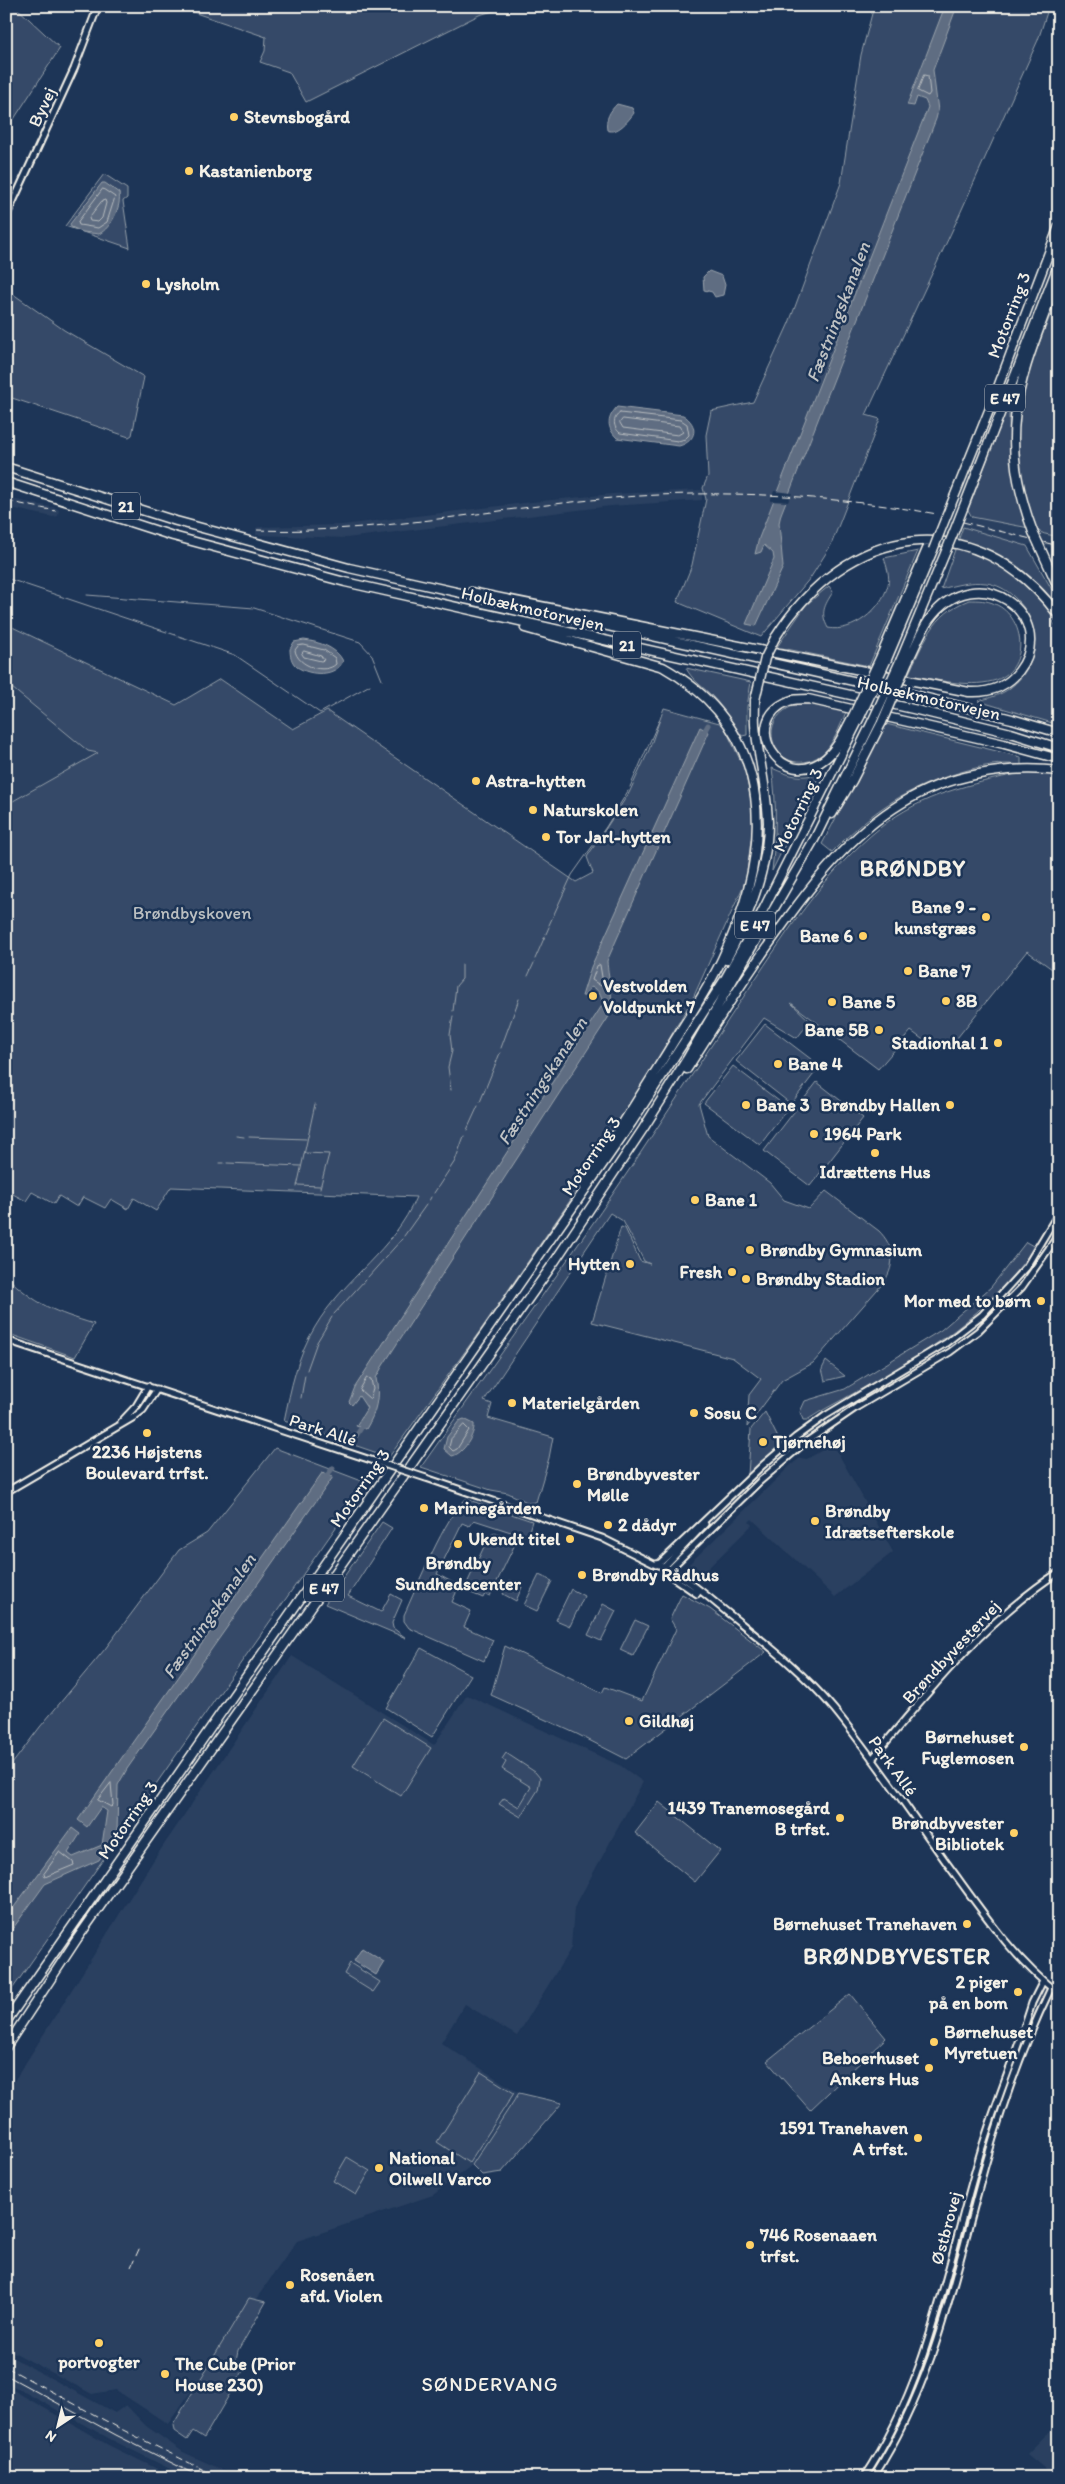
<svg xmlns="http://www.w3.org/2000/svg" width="1065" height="2484" viewBox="0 0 1065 2484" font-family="Itim,sans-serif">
  <rect width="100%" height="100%" fill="#1d3557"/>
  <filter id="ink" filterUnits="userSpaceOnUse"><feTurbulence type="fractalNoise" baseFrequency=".02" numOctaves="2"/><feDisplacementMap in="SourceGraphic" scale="10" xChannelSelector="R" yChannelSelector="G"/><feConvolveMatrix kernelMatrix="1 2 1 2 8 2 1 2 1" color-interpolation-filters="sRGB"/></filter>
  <g filter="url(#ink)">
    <!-- built -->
    <path fill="#2a4060" d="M702,490V500L611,506L346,538L256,535V528L259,527L342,525L532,502L612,494Z
      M6,498L56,508L59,510L58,516L53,517L6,507Z
      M964,516L1015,525L1032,533L1035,542L1027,546L963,527L960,525Z
      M1041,532L1059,537V550L1041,544L1037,534Z
      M6,683L99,753L6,805Z
      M833,1444L893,1552L835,1597L752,1519L749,1522L752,1525L702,1574L694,1565L691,1567L688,1565L791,1465L800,1458L807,1459Z
      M292,1656L434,1745L467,1695L621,1766L643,1782L574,1908L571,1948L517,2036L465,2004L441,2043L519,2093L472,2165L433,2195L297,2241L168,2424L116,2390L92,2394L6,2348V2094L153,1861Z
      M6,2354L115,2413L126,2405L146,2426L183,2452L240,2478H188L112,2440L6,2382Z
      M6,2386L110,2446L176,2478H6Z
      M1059,2422V2478H1056L1027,2454Z"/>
    <!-- green -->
    <path fill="#354a67" stroke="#949ea8" d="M6,6H15L60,48L14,119L6,115Z
      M175,6H511L479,15L306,102L289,72L260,62L265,51L266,37Z
      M874,6H1049L1038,40L958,218L866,415L880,419L831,545L811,577L761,637L677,602L692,565L706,499L703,488L708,476L706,435L711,411L753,402L789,323L841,183L861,55Z
      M104,174L127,189V198L123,201L130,248L65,226Z
      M6,289L64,330L144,377L132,435L129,437L6,396Z
      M1059,294V537C1053,535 1045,535 1040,532C1029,525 1026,502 1023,490C1007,411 1030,366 1059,294Z
      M1006,410H1009C1009,450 1012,492 1029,528L972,517L968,510Z
      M963,527L1027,546L1059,602V616L1053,622L1059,631V725L978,701C989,698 1001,695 1010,688C1041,664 1043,622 1013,596C1007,590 996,584 986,583C971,581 956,585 941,589Z
      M918,551L869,666L777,647L806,605L829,586L833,592C824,606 820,613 828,628C853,633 881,610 888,585C890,576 887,567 884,558Z
      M969,600C978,600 987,600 995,604C1027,618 1030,671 993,681C967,688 934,679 908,675C924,643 932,614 969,600Z
      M6,624L176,705L220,679L293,729L327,711L576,882L593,873L587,857L629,793L649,750L664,708L723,724L745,770L754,816L746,880L693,998L601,1156L482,1328L389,1457L284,1421C291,1388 297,1356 315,1327C343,1279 395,1249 416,1197L171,1187L156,1211L134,1198L128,1209L111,1199L105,1208L83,1197L77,1207L59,1196L54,1204L32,1192L26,1201L9,1192L6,1196V805L98,753L88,751L6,683Z
      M686,668L751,682L747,707V735L742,736C732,722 723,707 710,694C701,685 692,680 686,668Z
      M799,704H814L846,712C840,726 833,746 821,755C779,784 747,718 799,704Z
      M886,724L1021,757V765C1000,762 981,766 961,772C904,789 873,810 832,852L822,844Z
      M772,768C792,777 798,778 820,774L772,871C776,834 777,805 772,768Z
      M1021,773L1059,774V974L1027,951L949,1048L937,1050L911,1031L878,1069L791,1003L810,1021L797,1038L764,1018L699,1104L708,1136L770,1183L784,1200L809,1209L826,1191L879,1231C894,1246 896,1264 884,1282L813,1363L782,1380L747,1427L749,1395L761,1379L733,1358L592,1322L621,1227L625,1228L640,1261L650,1264L644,1261L623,1221L610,1213L484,1401L492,1404L488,1418L553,1437L549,1458L536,1502L529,1503L508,1493L491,1490L421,1467C501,1353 583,1241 659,1125C689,1079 720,1033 750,987C789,929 826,871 881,827C922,794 971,784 1021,773Z
      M765,1024L820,1066L791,1104L736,1061Z
      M733,1066L788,1108L760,1145L704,1103Z
      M817,1082L863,1118L810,1186L764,1151Z
      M1026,1242L1035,1247C986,1316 929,1352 856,1392C839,1402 823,1409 807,1420H803L800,1412L805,1401L845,1389L941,1330L991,1287Z
      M6,1276C36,1305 55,1312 94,1324L75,1357L6,1333Z
      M826,1361L845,1376L825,1381L822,1369Z
      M765,1412L781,1444L748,1475L751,1429Z
      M275,1448L367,1483L6,1998V1772L40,1727L105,1649L179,1550L207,1533Z
      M466,1499L532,1521L528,1534L523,1536L474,1520L469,1526L462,1523L437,1574L459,1586L452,1602L471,1611L464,1627L493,1640L484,1661L409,1628L404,1621V1615C416,1589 446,1514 466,1499Z
      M382,1522L392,1528L348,1596L381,1612L391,1594L402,1600L392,1623L393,1628L406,1638L325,1604Z
      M494,1533L517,1540L490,1596L485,1594L483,1598L464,1590L488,1538Z
      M539,1575L552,1581L537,1611L524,1605Z
      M510,1580L522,1587L516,1601L503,1594Z
      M571,1589L584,1596L570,1626L556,1620Z
      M682,1594L710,1609L766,1652L626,1759L577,1734L491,1695L505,1646L602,1693L605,1687L642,1701L676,1629L670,1619Z
      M603,1604L616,1611L601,1641L588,1635Z
      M635,1620L648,1626L633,1656L620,1650Z
      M421,1648L471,1675L432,1737L386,1708Z
      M383,1718L431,1748L401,1796L353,1766Z
      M506,1753L535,1772L540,1778L538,1790L521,1817L499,1804L504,1798L519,1807L531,1787L502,1769L506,1762L502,1759Z
      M659,1802L720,1851L695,1882L635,1833Z
      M350,1963L380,1982L373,1992L344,1974Z
      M850,1994L886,2038L810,2110L767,2061Z
      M481,2072L514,2093L469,2163L437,2142Z
      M519,2093L562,2103L502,2172L482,2175L472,2165Z
      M347,2157L370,2171L356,2195L333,2181Z
      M249,2298L266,2302L238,2351L236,2361L246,2366L204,2438L193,2431L187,2440L174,2431L173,2425Z"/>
    <!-- water -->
    <path fill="#5e6d82" stroke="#9aa2ab" d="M945,6H957L933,70L938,111L936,119L781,514L779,523L783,567L756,626L746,624L774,559L773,553L764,545L761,552L755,554L759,538L928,107L925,100L917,97L914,106L907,105Z
      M617,104L632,108L634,113C628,121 617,135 607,130C605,119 610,111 617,104Z
      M102,183H105L119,193C122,206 111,228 99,234L83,232L71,227L70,224Z
      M709,271L722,276L725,285L723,295L715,297L712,292L704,290L703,277Z
      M617,407L683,415C699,425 697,441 679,446L617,438C606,427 607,418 617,407Z
      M304,640C319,642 336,647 343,661C336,677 311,676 297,667C291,662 290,655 290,649L294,642Z
      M700,727L709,732L607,961C608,979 616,1000 608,1018L382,1367L376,1378C380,1396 376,1413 366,1429L356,1426L367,1408L359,1396L352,1405L349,1402L355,1387L603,1004C601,996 599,988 590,987L586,996H582L591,967Z
      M464,1419L474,1424C475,1435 463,1454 452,1456L444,1449L447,1437L459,1421Z
      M322,1473L333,1477L127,1769L118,1785L117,1835L114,1836V1842L111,1839L110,1849L103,1853L99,1860L45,1884L6,1938V1918L72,1828L80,1834L68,1853L73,1857L102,1845L107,1811L101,1807L87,1827L78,1820Z
      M362,1948L384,1962L376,1975L354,1961Z"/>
    <!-- pier -->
    <path fill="#1d3557" d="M774,491L792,493L788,502L770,501Z"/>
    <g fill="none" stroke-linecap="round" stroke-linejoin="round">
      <!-- shore -->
      <path stroke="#b8bcbf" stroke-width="1" d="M924,75L928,76L930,93L928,96L918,91Z
        M103,189L115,197L107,222L98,228L79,225L78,222Z
        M102,201L105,200L106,203L102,218L98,222L90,221L89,218Z
        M620,413L681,420L687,424L689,435L685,439L678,441L620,433C613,427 612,418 620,413Z
        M623,419L679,426L683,432L678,435L623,428L620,423Z
        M304,645L324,650L335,658L336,664C325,675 297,666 295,650L298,646Z
        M304,651L321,656L324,660L321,661L304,657L302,654Z
        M600,965L603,983L601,986L592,980L597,966Z
        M367,1378L371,1379L373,1389L370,1399L360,1390Z
        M464,1425L469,1430L457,1449L453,1451L449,1447L451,1439Z
        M111,1783L113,1805L111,1807L98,1800Z
        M60,1852L73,1862L74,1865L45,1877L44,1874Z"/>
      <!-- stream -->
      <path stroke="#9aa2ab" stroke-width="1" d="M6,578L235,655L320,713L370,685
        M87,595L254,608L360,642L372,655L382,680
        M630,787L659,721
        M549,925L572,875L606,827L628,791
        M535,959L549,927
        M528,976L534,963
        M453,1011L456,986L462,979V965
        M501,1048L519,999
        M451,1090L448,1067L452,1051L450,1035L453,1016
        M480,1102L500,1053
        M467,1130L478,1106
        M236,1136L244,1137
        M249,1137L306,1139
        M305,1153L329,1154L320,1188
        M220,1163H224
        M227,1163L301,1166
        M297,1185L320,1186
        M297,1187L315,1104
        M434,1193L455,1161L464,1136
        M429,1201L431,1197
        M404,1236L426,1205
        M368,1277L402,1239
        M334,1314L365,1280
        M307,1370L317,1342L332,1317
        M301,1398L305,1375"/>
      <!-- canal -->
      <path stroke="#5e6d82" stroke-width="5" d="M703,734L708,725
        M356,1436L365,1422
        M324,1479L333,1468"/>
      <!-- minor casing -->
      <g stroke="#f4f1e8" stroke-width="9">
        <path id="minor" d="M6,217L74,69L98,6
          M6,1340L374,1461
          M121,1422L136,1406L148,1386
          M426,1478L602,1538L656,1565
          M6,1492L134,1417L143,1410L157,1389
          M656,1564C684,1574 710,1599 733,1617C769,1646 805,1674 834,1709C874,1758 909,1811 946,1862C980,1908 1013,1959 1059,1994
          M656,1564L660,1563L763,1465L796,1437L825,1416L946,1343L982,1315L1026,1267L1059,1212
          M664,1567L705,1524
          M668,1571L759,1482L803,1444L857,1407L950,1352L978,1331L1022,1287L1059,1234
          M665,1572L697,1594
          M872,1759C926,1694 987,1618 1059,1572
          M864,2478C928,2383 946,2269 978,2161C993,2107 1016,2056 1032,2003L1043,1981
          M873,2478C937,2378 954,2277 985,2166C1002,2105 1024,2044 1051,1988"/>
      </g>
      <!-- highway casing -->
      <g stroke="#f4f1e8" stroke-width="11">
        <path id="highway" d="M6,467L176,521L349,568L911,694L1012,719L1059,733
          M6,482L173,536L345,582L913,709L1011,733L1059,748
          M940,532L990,408L1059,226
          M1033,532C995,430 1020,381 1055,286
          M953,534L1059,263
          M1039,545L1059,589
          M471,592L969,692C989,693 1006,688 1019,671C1060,617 977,554 929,620C920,633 915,648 908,661
          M525,628L663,667C779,732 773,852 722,959C707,991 686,1021 668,1051C640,1096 612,1141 583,1185
          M775,638C846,524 975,502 1059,616
          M881,656L927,549
          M887,659L933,550
          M901,659L946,551
          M853,716C845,730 839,747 826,758C781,795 738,721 789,701C794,699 802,699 808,699L1004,744L1059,759
          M832,814L852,781L882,722
          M726,960C748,919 768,869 768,822C767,792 760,763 756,734C754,723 755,711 755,700
          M687,1069C716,1023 745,977 777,933C812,884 849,835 902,803C947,775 1007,765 1059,771
          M6,2022L632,1122L725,979L757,922L860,717
          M6,2047L77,1939L555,1261L643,1129L687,1059L815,838L873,720"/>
      </g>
      <!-- minor -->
      <use href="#minor" stroke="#1d3557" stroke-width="5"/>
      <!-- highway -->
      <use href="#highway" stroke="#1d3557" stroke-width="8"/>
      <!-- tram -->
      <path stroke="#f4f1e8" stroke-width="1" d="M6,2375L116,2435L202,2478"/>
      <!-- rail -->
      <path stroke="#f4f1e8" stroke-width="1" stroke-dasharray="8 4" stroke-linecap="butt" d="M6,501L56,511
        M963,522L1059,546
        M257,530C369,534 481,511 591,500C707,488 823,494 937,514
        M131,2267L140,2247
        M6,2367L119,2428L220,2478"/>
      <!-- minor-bridge casing -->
      <g stroke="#f4f1e8" stroke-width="9" stroke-linecap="butt">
        <path id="minor-bridge" d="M374,1461L426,1478"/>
      </g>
      <!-- highway-bridge casing -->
      <g stroke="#f4f1e8" stroke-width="11" stroke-linecap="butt">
        <path id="highway-bridge" d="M1033,532L1039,545
          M933,550L940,532
          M946,551L953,534
          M755,700L765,658L775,638
          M853,716L881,656
          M860,717L887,659
          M873,720L901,659
          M882,722L908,661"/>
      </g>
      <!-- minor-bridge -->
      <use href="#minor-bridge" stroke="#1d3557" stroke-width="5"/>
      <!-- highway-bridge -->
      <use href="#highway-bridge" stroke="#1d3557" stroke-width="8"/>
    </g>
  </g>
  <!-- markers -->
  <g fill="#ffd166" stroke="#1d3557" stroke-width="2">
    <circle cx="234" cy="117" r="5"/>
    <circle cx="189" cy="171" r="5"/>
    <circle cx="146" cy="284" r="5"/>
    <circle cx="476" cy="781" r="5"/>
    <circle cx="533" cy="810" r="5"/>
    <circle cx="546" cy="837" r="5"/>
    <circle cx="986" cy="917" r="5"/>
    <circle cx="863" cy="936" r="5"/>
    <circle cx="908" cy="971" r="5"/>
    <circle cx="593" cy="996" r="5"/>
    <circle cx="946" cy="1001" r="5"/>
    <circle cx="832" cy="1002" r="5"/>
    <circle cx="879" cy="1030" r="5"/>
    <circle cx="998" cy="1043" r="5"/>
    <circle cx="778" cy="1064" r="5"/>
    <circle cx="746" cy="1105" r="5"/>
    <circle cx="950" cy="1105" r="5"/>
    <circle cx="814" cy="1134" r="5"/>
    <circle cx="875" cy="1153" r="5"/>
    <circle cx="695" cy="1200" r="5"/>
    <circle cx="750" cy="1250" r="5"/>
    <circle cx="630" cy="1264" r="5"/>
    <circle cx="732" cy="1272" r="5"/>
    <circle cx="746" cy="1279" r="5"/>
    <circle cx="1041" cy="1301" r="5"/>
    <circle cx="512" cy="1403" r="5"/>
    <circle cx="694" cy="1413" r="5"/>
    <circle cx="147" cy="1433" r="5"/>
    <circle cx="763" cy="1442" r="5"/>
    <circle cx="577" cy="1484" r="5"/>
    <circle cx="424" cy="1508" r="5"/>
    <circle cx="815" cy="1521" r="5"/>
    <circle cx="608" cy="1525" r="5"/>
    <circle cx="570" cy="1539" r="5"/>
    <circle cx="458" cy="1544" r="5"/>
    <circle cx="582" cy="1575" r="5"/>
    <circle cx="629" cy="1721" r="5"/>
    <circle cx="1024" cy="1747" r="5"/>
    <circle cx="840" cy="1818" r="5"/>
    <circle cx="1014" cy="1833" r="5"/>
    <circle cx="967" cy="1924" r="5"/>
    <circle cx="1018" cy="1992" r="5"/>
    <circle cx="934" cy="2042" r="5"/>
    <circle cx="929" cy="2068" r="5"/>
    <circle cx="918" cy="2138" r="5"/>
    <circle cx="379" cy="2168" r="5"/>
    <circle cx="750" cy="2245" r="5"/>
    <circle cx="290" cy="2285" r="5"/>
    <circle cx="99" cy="2343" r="5"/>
    <circle cx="165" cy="2374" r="5"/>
  </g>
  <g text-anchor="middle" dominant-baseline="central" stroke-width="5" stroke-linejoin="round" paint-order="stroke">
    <!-- shield labels -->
    <g fill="#1d3557" stroke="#b4b9bc" stroke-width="1">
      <rect x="985" y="384.5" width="40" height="27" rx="4"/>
      <rect x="112" y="492.5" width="28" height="27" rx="4"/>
      <rect x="613" y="631.5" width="28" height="27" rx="4"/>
      <rect x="735" y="911.5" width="40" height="27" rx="4"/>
      <rect x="304" y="1574.5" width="40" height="27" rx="4"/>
    </g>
    <g font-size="16" font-weight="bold" fill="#f4f1e8">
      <text x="1005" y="398">E 47</text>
      <text x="126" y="506">21</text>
      <text x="627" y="645">21</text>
      <text x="755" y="925">E 47</text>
      <text x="324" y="1588">E 47</text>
    </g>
    <!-- street labels -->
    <g font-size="18" fill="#f4f1e8" stroke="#1d3557">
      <text transform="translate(42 107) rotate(-65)">Byvej</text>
      <text transform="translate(1009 315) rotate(-69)">Motorring 3</text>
      <text transform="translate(533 609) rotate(13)">Holbækmotorvejen</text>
      <text transform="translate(929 698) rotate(13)">Holbækmotorvejen</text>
      <text transform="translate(798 810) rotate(-64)">Motorring 3</text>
      <text transform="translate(591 1156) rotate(-56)">Motorring 3</text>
      <text transform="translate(323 1430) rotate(18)">Park Allé</text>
      <text transform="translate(360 1488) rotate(-55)">Motorring 3</text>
      <text transform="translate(951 1652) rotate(-47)">Brøndbyvestervej</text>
      <text transform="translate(893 1766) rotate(54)">Park Allé</text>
      <text transform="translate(128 1820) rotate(-55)">Motorring 3</text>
      <text transform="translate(946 2228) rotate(-75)">Østbrovej</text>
    </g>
    <!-- poi labels -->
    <g font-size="18" font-weight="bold" fill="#f4f1e8" stroke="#1d3557" text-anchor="start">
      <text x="244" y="117">Stevnsbogård</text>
      <text x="199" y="171">Kastanienborg</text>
      <text x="156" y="284">Lysholm</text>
      <text x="486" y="781">Astra-hytten</text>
      <text x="543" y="810">Naturskolen</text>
      <text x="556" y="837">Tor Jarl-hytten</text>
      <text x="976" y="907" text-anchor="end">Bane 9 -<tspan x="976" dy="21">kunstgræs</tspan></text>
      <text x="853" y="936" text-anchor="end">Bane 6</text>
      <text x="918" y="971">Bane 7</text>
      <text x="603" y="986">Vestvolden<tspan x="603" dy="21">Voldpunkt 7</tspan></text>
      <text x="956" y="1001">8B</text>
      <text x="842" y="1002">Bane 5</text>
      <text x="869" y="1030" text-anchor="end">Bane 5B</text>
      <text x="988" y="1043" text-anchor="end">Stadionhal 1</text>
      <text x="788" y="1064">Bane 4</text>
      <text x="756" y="1105">Bane 3</text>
      <text x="940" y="1105" text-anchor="end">Brøndby Hallen</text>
      <text x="824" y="1134">1964 Park</text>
      <text x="875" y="1172" text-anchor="middle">Idrættens Hus</text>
      <text x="705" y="1200">Bane 1</text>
      <text x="760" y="1250">Brøndby Gymnasium</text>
      <text x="620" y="1264" text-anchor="end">Hytten</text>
      <text x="722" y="1272" text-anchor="end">Fresh</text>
      <text x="756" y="1279">Brøndby Stadion</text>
      <text x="1031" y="1301" text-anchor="end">Mor med to børn</text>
      <text x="522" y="1403">Materielgården</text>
      <text x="704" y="1413">Sosu C</text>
      <text x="773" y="1442">Tjørnehøj</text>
      <text x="147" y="1452" text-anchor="middle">2236 Højstens<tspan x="147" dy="21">Boulevard trfst.</tspan></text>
      <text x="587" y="1474">Brøndbyvester<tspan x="587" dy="21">Mølle</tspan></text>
      <text x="434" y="1508">Marinegården</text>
      <text x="825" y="1511">Brøndby<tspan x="825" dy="21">Idrætsefterskole</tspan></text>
      <text x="618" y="1525">2 dådyr</text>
      <text x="560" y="1539" text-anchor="end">Ukendt titel</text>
      <text x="458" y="1563" text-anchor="middle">Brøndby<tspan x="458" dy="21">Sundhedscenter</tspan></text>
      <text x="592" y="1575">Brøndby Rådhus</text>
      <text x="639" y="1721">Gildhøj</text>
      <text x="1014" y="1737" text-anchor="end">Børnehuset<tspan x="1014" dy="21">Fuglemosen</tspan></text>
      <text x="830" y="1808" text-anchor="end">1439 Tranemosegård<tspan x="830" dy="21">B trfst.</tspan></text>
      <text x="1004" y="1823" text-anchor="end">Brøndbyvester<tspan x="1004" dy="21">Bibliotek</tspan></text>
      <text x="957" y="1924" text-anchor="end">Børnehuset Tranehaven</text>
      <text x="1008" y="1982" text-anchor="end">2 piger<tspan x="1008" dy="21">på en bom</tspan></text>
      <text x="944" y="2032">Børnehuset<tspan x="944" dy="21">Myretuen</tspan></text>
      <text x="919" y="2058" text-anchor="end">Beboerhuset<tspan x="919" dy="21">Ankers Hus</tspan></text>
      <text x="908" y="2128" text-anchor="end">1591 Tranehaven<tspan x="908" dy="21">A trfst.</tspan></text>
      <text x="389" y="2158">National<tspan x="389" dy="21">Oilwell Varco</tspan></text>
      <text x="760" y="2235">746 Rosenaaen<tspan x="760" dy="21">trfst.</tspan></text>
      <text x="300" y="2275">Rosenåen<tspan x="300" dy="21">afd. Violen</tspan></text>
      <text x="99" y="2362" text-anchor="middle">portvogter</text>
      <text x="175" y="2364">The Cube (Prior<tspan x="175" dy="21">House 230)</tspan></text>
    </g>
    <!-- park labels -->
    <g font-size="18" fill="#bbbfc1" stroke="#1d3557">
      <text x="192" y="913">Brøndbyskoven</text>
    </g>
    <!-- water labels -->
    <g font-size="19" font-style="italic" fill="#c0c3c4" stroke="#1d3557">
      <text transform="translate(838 312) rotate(-69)">Fæstningskanalen</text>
      <text transform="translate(542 1081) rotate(-57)">Fæstningskanalen</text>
      <text transform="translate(209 1616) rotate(-55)">Fæstningskanalen</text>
    </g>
    <!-- quarter labels -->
    <g font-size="20" letter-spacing="1" fill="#f4f1e8" stroke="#1d3557">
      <text x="490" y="2384">SØNDERVANG</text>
    </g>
    <!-- district labels -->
    <g font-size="22" font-weight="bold" letter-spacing="1" fill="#f4f1e8" stroke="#1d3557">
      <text x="913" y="868">BRØNDBY</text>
      <text x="897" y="1956">BRØNDBYVESTER</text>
    </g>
  </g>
  <!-- margin -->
  <rect width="1065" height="2484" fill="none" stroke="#1d3557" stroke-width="25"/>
  <rect x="12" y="12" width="1040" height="2459" fill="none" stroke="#f4f1e8" stroke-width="2" filter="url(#ink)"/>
  <!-- north arrow -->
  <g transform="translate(58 2426) rotate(215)" stroke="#1d3557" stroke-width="4" paint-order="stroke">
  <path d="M0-4L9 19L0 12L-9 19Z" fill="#f4f1e8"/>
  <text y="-8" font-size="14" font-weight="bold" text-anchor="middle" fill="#f4f1e8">N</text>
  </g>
</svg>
